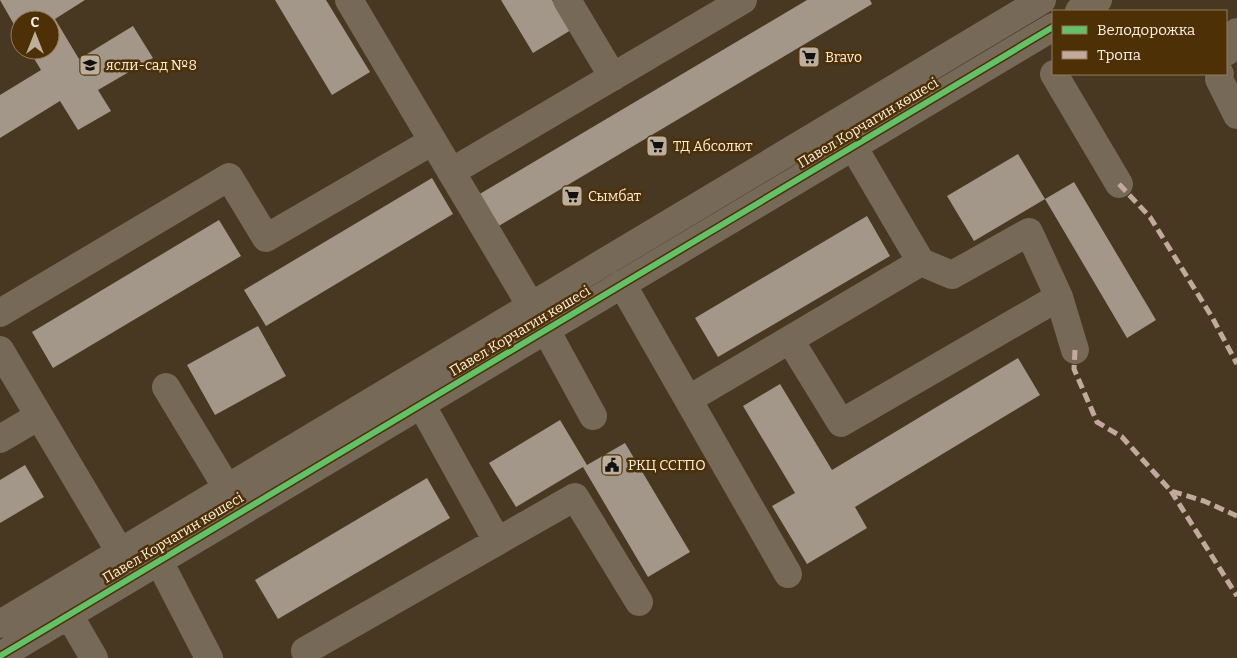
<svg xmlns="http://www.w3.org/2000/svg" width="1237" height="658" viewBox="0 0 1237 658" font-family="Bitter,serif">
  <rect width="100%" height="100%" fill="#483822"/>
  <!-- building -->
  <path fill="#a29788" d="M0,0H85L55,19L79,59L133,26L153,58L98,90L111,111L78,130L60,101L0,138V95L41,70L29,50H50V20H20V35Z
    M275,0H326L370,72L332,95Z
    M501,0H552L571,30L533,53Z
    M807,0H870L872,4L497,227L478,195Z
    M1018,154L1045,199L974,241L947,196Z
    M432,178L453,214L266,326L244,290Z
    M1074,182L1156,320L1127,338L1045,199Z
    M867,216L890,256L718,357L695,318Z
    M219,220L241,256L53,368L32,332Z
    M258,326L286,376L215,415L187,365Z
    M1018,358L1040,395L855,507L867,528L807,564L772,506L795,493L743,406L780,384L832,470Z
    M560,420L587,465L625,443L690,552L648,577L583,467L516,507L489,463Z
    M25,465L44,497L0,523V480Z
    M427,478L450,518L278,619L255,580Z"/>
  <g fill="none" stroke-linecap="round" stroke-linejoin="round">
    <!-- minor -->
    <path stroke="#766958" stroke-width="28" d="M349,0L531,306
      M567,0L613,77
      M1079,11L1098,0
      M1226,52L1228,45L1237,32
      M1054,74L1119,184
      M1220,74L1219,79L1237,115
      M844,131L921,262
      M451,172L743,0
      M622,284L788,574
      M0,313L229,177L266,238L433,141
      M546,330L593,416
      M790,340L841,423L1059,297
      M0,350L120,552
      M166,387L227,488
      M689,399L921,262L952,275L1029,232L1059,297L1075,350
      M421,404L497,541
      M0,439L39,416
      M159,561L209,658
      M69,615L94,658
      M0,624L1042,0
      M305,651L575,497L639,602
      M0,656L1053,27"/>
    <!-- quiet -->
    <path stroke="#c3a89e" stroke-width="5" stroke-dasharray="10 5" stroke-linecap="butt" d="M1119,184L1150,217L1212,317L1237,364
      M1075,350L1074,369L1097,422L1122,437L1171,491L1204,501L1237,516
      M1171,491L1237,596"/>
    <!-- cycleway casing -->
    <g stroke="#4d3005" stroke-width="9">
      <path id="cycleway" d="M0,656L1053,27"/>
    </g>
    <!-- cycleway -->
    <use href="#cycleway" stroke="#61c268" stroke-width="6"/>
  </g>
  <!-- icons -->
  <defs>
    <g id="supermarket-square" transform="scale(1.125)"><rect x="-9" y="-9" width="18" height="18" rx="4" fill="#beaf9d" stroke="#4d3005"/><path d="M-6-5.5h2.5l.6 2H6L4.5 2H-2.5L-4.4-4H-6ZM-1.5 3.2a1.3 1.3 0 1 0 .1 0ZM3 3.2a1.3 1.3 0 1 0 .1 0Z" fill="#111"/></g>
    <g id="school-square" transform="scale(1.125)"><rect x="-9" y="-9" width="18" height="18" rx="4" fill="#beaf9d" stroke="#4d3005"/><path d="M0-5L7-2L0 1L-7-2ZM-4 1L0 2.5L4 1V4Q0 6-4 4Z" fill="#111"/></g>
    <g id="civic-square" transform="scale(1.125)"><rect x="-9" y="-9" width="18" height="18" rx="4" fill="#beaf9d" stroke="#4d3005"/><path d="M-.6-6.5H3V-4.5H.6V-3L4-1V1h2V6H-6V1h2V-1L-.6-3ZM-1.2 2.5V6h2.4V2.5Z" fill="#111"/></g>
  </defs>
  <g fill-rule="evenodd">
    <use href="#supermarket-square" x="809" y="57"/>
    <use href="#school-square" x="90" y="65"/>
    <use href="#supermarket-square" x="657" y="146"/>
    <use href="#supermarket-square" x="572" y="196"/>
    <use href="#civic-square" x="612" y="465"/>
  </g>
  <g text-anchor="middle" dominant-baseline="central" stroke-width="5" stroke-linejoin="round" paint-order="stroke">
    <!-- poi labels -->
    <g font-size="14" fill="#feefdf" stroke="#4d3005" text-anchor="start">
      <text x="825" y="57">Bravo</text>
      <text x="106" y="65">ясли-сад №8</text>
      <text x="673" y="146">ТД Абсолют</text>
      <text x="588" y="196">Сымбат</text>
      <text x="628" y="465">РКЦ ССГПО</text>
    </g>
    <!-- street labels -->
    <g font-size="14" fill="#feefdf" stroke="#4d3005">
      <text transform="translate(868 123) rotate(-31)">Павел Корчагин көшесі</text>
      <text transform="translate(520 331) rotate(-31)">Павел Корчагин көшесі</text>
      <text transform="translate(173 538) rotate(-31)">Павел Корчагин көшесі</text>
    </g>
  </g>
  <!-- legend -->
  <rect x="1052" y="10" width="175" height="65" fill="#4d3005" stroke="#947c5c"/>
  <rect x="1062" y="26" width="25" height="8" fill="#61c268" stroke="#947c5c"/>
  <text x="1097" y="35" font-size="15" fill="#feefdf">Велодорожка</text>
  <rect x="1062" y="51" width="25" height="8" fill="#c3a89e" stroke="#947c5c"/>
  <text x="1097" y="60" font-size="15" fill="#feefdf">Тропа</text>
  <!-- north arrow -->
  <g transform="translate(35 35)"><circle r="24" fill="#4d3005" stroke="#947c5c"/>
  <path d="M0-4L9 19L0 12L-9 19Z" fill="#beaf9d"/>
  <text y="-8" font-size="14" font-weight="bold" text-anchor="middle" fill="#feefdf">С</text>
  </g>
</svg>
